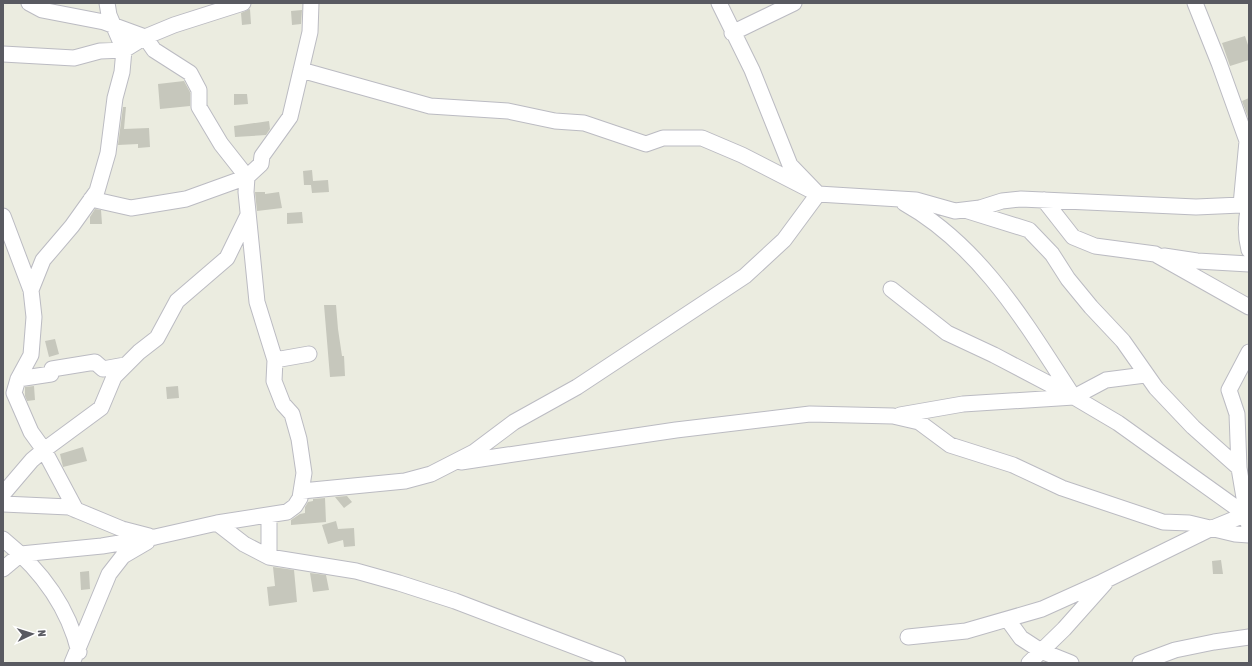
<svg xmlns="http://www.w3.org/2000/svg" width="1252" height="666" viewBox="0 0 1252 666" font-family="'Asap Condensed',sans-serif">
  <rect width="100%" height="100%" fill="#ebece0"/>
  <!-- building -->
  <path fill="#c6c7bc" d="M250,9L251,24L242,25L241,13Z
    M302,10L301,24L292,25L291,11Z
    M1245,36L1249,48V60L1230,66L1222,43Z
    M184,81L190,92V106L160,109L158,84Z
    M234,94H247L248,104L234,105Z
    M1249,98V120L1242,101Z
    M123,107H126L124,129L149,128L150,147L138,148V144L118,145Z
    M269,121L270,129L266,135L235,137L234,126Z
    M312,170L313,181L328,180L329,192L312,193L311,185H304L303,171Z
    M255,192H265V194L279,192L282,208L257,211Z
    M95,209L101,210L102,224H90V217Z
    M302,212L303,223L287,224V213Z
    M324,305H336L338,329L342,356H344L345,376L330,377Z
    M55,339L59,354L49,357L45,341Z
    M34,386L35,400L27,401L25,396V387Z
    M178,386L179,398L167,399L166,387Z
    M83,447L87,461L63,467L60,454Z
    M347,496L352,502L344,508L335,497Z
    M325,498L326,522L291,525V520L300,514L305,513V507L308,502L313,501V499Z
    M336,521L338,529L354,528L355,546L344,547L343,540L328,544L322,525Z
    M1221,560L1223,574H1213L1212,561Z
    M273,567L294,570L297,602L269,606L267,587L275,586Z
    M89,571L90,589L81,590L80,572Z
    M310,573L326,575L329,590L313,592Z"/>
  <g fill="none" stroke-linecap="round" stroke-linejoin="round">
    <!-- minor casing -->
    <g stroke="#bbbbc2" stroke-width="17">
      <path id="minor" d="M719,3L752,70L790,165L818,194L916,200L955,211L980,208L1002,201L1021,199L1196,207L1241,205L1247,141
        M1195,3L1219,63L1247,141L1249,138
        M732,33L794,3
        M3,54L74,58L100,51L124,50L145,37L174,25L243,3
        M301,70L430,106L508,111L555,121L584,123L646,144L663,138H702L742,155L818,194L784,240L745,276L577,387L514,422L474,452L431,474L405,481L302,491
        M91,199L131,208L186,199L247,177L261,164L262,156L290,117L310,32L311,3
        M1044,200L1073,237L1095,246L1155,254L1249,307
        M904,203C981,246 1026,324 1073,396
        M1249,206C1245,222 1245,234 1249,250
        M968,211L1029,230L1052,254L1068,279L1091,307L1123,341L1156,388L1193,427L1239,468L1249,527
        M3,216L31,290
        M1164,256L1197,261L1249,264
        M891,289L947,333L994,355L1074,397L1118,423L1245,514
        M275,360L309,354
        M18,379L51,374L52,369L95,362L103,369L125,365
        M900,415L963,404L1074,397L1106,380L1145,375
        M461,462L676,430L810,414L893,416L919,422L950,445L1013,465L1062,488L1163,522L1189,523L1235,534L1249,535
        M1239,468L1237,414L1229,390L1249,352
        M3,494L32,460L44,450L31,432L14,393L18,379L31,355L34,317L31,290L43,260L72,226L97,191L108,153L115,98L122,72L124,50L109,15L107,3
        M3,504L69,507L122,529L149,536
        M76,510L44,450L101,408L114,377L139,352L157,338L177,301L227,258L248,215
        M217,523L244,544L269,557L356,571L399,583L455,601L618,663
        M3,539C39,568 68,606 79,652
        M269,557V516
        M3,569L21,554L102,546L155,537L217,523L287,512L295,506L300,498L304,473L299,439L292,414L283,404L274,381L275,360L257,302L246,192L247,177L221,144L199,107V90L190,73L154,50L145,37L104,22L42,10L29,3
        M1008,620L1021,638L1041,651L1071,663
        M908,637L966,631L1042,609L1102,582L1210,529L1249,513
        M72,663L109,574L123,556L147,542
        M1029,663L1064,629L1105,583
        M1140,663L1175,650L1214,642L1249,637"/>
    </g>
    <!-- minor -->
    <use href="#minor" stroke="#fff" stroke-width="15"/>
  </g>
  <!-- border -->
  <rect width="1252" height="666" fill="none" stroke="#595a61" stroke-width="8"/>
  <!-- north arrow -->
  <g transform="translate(32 634) rotate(86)" stroke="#ffffff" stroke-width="3" paint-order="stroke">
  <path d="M0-3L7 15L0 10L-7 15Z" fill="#595a61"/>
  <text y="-6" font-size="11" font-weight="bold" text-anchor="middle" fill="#595a61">N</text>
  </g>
</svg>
